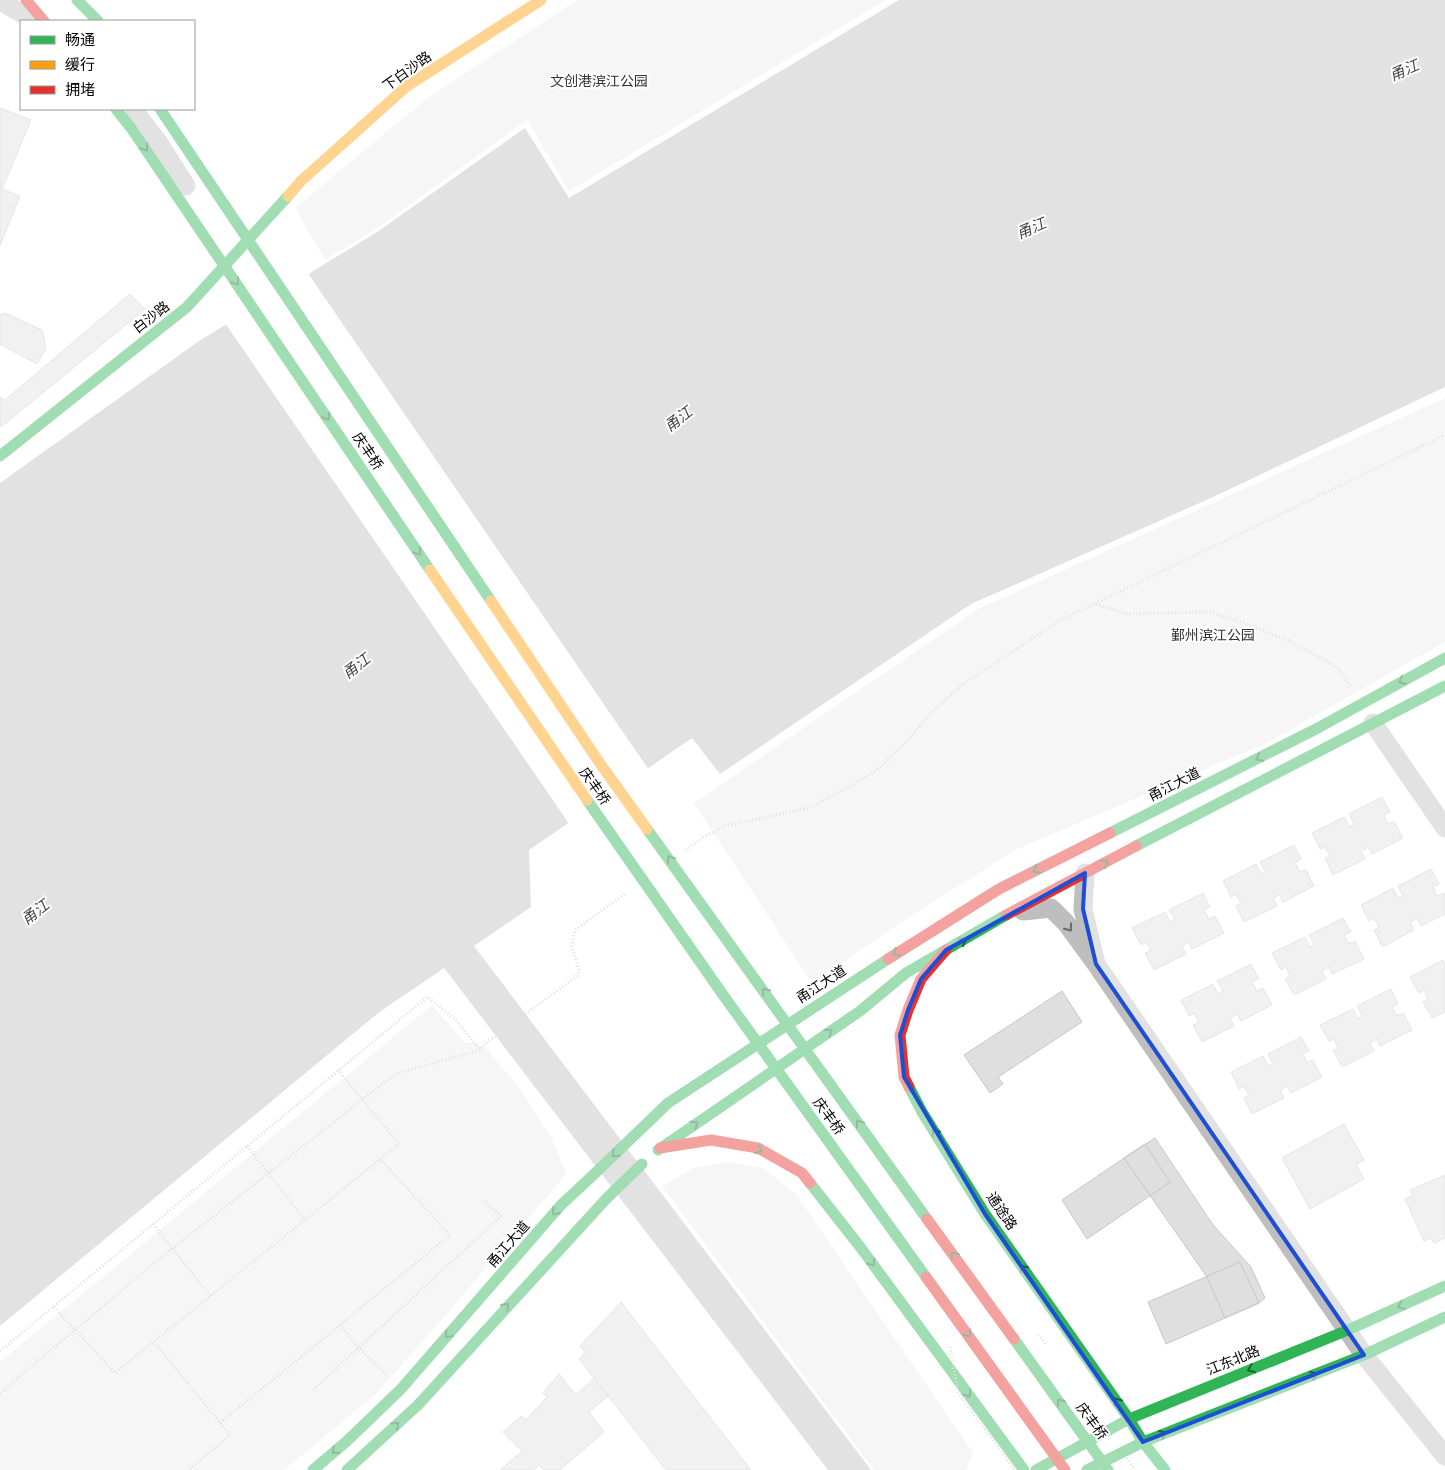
<svg xmlns="http://www.w3.org/2000/svg" width="1445" height="1470" viewBox="0 0 1445 1470" font-family="Mulish,'Noto Sans SC',sans-serif">
  <rect width="100%" height="100%" fill="#fff"/>
  <!-- green -->
  <path fill="#ececec" d="M577,0H886L569,191L527,120L376,229L325,260L295,208L425,100Z
    M1445,398V642L1267,743L1017,849L909,917L812,983L694,803L978,609Z
    M432,1005L465,1043H477L486,1048L518,1086L551,1137L566,1174L446,1315L376,1394L284,1470H0V1362Z
    M728,1162L763,1168L796,1194L973,1453L966,1470H874L662,1186L693,1168Z"/>
  <!-- water -->
  <path fill="#bfbfbf" d="M899,0H1445V387L1211,498L971,604L720,774L692,738L529,850L531,907L474,946L871,1470H828L444,968L378,1013L0,1326V483L199,341L377,232L525,128L569,198Z"/>
  <!-- pier -->
  <path fill="#fff" d="M307,272L649,770L570,825L225,323Z"/>
  <!-- building -->
  <path fill="#dfdfdf" stroke="#c7c7c7" d="M0,108L31,120L2,189L20,196L0,246Z
    M130,294L145,309L1,427L0,426V397L5,400Z
    M5,313L42,330L46,348L37,364L0,344V315Z
    M1382,797L1390,812L1384,815L1388,824L1394,821L1403,838L1372,854L1368,847L1361,851L1365,859L1333,875L1325,858L1330,856L1325,847L1320,849L1312,833L1344,817L1349,827L1354,824L1349,814Z
    M1294,845L1301,859L1295,863L1300,872L1306,869L1314,886L1283,902L1280,895L1273,898L1277,906L1244,922L1236,906L1241,903L1236,894L1231,897L1223,881L1256,864L1261,874L1265,872L1260,862Z
    M1431,869L1439,884L1433,887L1437,896L1444,893L1445,896V914L1421,926L1417,919L1410,922L1414,930L1382,947L1374,930L1379,927L1374,918L1369,921L1361,905L1393,888L1398,898L1403,896L1398,886Z
    M1203,893L1210,907L1204,910L1209,919L1215,916L1224,933L1192,949L1189,942L1182,946L1186,954L1154,970L1145,953L1151,951L1146,942L1141,945L1132,928L1165,912L1170,922L1175,919L1169,910Z
    M1343,918L1351,932L1344,935L1349,944L1355,941L1364,959L1332,974L1329,967L1322,971L1326,979L1294,995L1285,979L1290,976L1286,967L1281,970L1272,953L1305,937L1310,947L1315,945L1309,935Z
    M1443,960L1445,964V1012L1432,1018L1423,1002L1428,999L1424,990L1419,993L1410,977Z
    M1251,964L1259,979L1252,982L1257,991L1263,988L1272,1005L1241,1021L1237,1014L1230,1018L1234,1026L1202,1042L1193,1025L1199,1023L1194,1013L1189,1016L1181,1000L1213,984L1218,994L1223,991L1217,981Z
    M1391,989L1398,1004L1392,1007L1397,1016L1403,1013L1412,1030L1380,1046L1377,1039L1370,1043L1374,1051L1342,1067L1333,1050L1338,1048L1334,1039L1329,1041L1320,1025L1353,1009L1358,1019L1362,1016L1357,1006Z
    M1062,991L1082,1022L998,1077L1003,1084L990,1093L964,1055Z
    M1301,1037L1309,1051L1303,1054L1307,1063L1313,1060L1322,1077L1291,1093L1287,1086L1280,1090L1284,1098L1252,1114L1244,1098L1249,1095L1244,1086L1239,1089L1231,1072L1263,1056L1268,1066L1273,1064L1268,1054Z
    M1344,1124L1364,1160L1356,1164L1364,1179L1310,1209L1282,1158Z
    M1155,1138L1213,1225L1251,1267L1265,1298L1259,1303L1225,1318L1207,1277L1124,1158Z
    M1145,1144L1170,1182L1087,1239L1062,1200Z
    M1445,1175V1238L1434,1243L1431,1238L1424,1241L1405,1199L1413,1196L1410,1190Z
    M1240,1262L1259,1303L1166,1344L1148,1302Z
    M621,1302L681,1380L751,1470H666L594,1378L579,1359L585,1352L580,1346Z
    M559,1374L576,1395L594,1378L608,1396L589,1412L604,1432L560,1470H544L539,1465L534,1470H500L522,1451L503,1432L521,1416L526,1420L547,1397L543,1393Z"/>
  <g fill="none" stroke-linecap="round" stroke-linejoin="round">
    <!-- path -->
    <path stroke="#b9b9b9" stroke-width="3" stroke-dasharray="1 2.5" stroke-linecap="butt" d="M1096,604L1127,614L1210,612L1241,622L1290,641L1338,668L1351,687
      M686,850L704,837L725,826L808,808L844,790L877,770L910,738L931,713L963,684L1061,620L1445,435
      M247,1146L305,1220
      M153,1224L210,1296
      M54,1307L115,1373L399,1144L338,1070
      M340,1325L358,1347L387,1375
      M154,1342L230,1435L189,1470
      M0,1351L427,997L454,1018L480,1050
      M313,1390L501,1216L485,1202
      M0,1393L153,1264L395,1074L480,1050L487,1042L576,977L579,971L572,946L575,930L626,893
      M220,1423L450,1235L380,1159"/>
    <!-- street -->
    <path stroke="#bebebe" stroke-width="19" d="M0,1L35,21
      M135,112L159,143L186,186
      M1373,723L1445,828
      M1023,911L1051,908L1066,923L1096,964L1083,909L1085,873
      M1096,964L1364,1355L1445,1456"/>
    <!-- fast -->
    <path stroke="#30b455" stroke-width="11" d="M77,0L98,21
      M0,456L187,307L288,196
      M1110,833L1316,729L1445,658
      M1136,846L1445,686
      M909,1087L922,1112L985,1214L1129,1419L1143,1442L1165,1470
      M641,1129L668,1103L888,959
      M658,1150L860,1011L906,973L1006,915
      M810,1183L861,1248L1024,1470
      M313,1470L347,1441L401,1389L561,1205L590,1178
      M347,1470L418,1405L606,1199
      M1036,1470L1129,1419L1348,1330L1445,1286
      M1087,1470L1143,1442L1364,1355L1445,1317"/>
    <!-- slow -->
    <path stroke="#ff9f0a" stroke-width="11" d="M288,196L301,181L407,86L541,0"/>
    <!-- jam -->
    <path stroke="#e5322d" stroke-width="11" d="M26,0L44,21
      M1006,915L1136,846
      M888,959L999,889L1110,833
      M909,1087L904,1077L900,1035L908,1010L921,979L946,950
      M660,1148L711,1140L758,1148L802,1173L810,1183"/>
    <!-- path-bridge -->
    <path stroke="#b9b9b9" stroke-width="3" stroke-dasharray="1 2.5" stroke-linecap="butt" d="M1038,1335L1047,1345
      M950,1347L958,1392L1015,1470
      M1127,1458L1135,1470"/>
    <!-- fast-bridge -->
    <path stroke="#30b455" stroke-width="11" d="M116,109L131,128L430,570
      M160,109L491,601
      M587,800L721,992L926,1277
      M647,829L927,1219
      M590,1178L641,1129
      M606,1199L642,1164
      M1014,1339L1108,1470"/>
    <!-- slow-bridge -->
    <path stroke="#ff9f0a" stroke-width="11" d="M430,570L587,800
      M491,601L599,762L647,829"/>
    <!-- jam-bridge -->
    <path stroke="#e5322d" stroke-width="11" d="M927,1219L1014,1339
      M926,1277L1065,1470"/>
  </g>
  <!-- one-way arrows -->
  <defs><path id="oneway-chevron" d="M-2-3.5L2.5 0L-2 3.5" fill="none" stroke-width="1.6" stroke-linecap="round" stroke-linejoin="round" transform="scale(1.25)"/></defs>
  <g stroke="#1a632f">
    <use href="#oneway-chevron" transform="translate(145 148) rotate(56)"/>
    <use href="#oneway-chevron" transform="translate(236 282) rotate(56)"/>
    <use href="#oneway-chevron" transform="translate(327 417) rotate(56)"/>
    <use href="#oneway-chevron" transform="translate(418 552) rotate(56)"/>
    <use href="#oneway-chevron" transform="translate(1402 681) rotate(152)"/>
    <use href="#oneway-chevron" transform="translate(1259 758) rotate(153)"/>
    <use href="#oneway-chevron" transform="translate(670 859) rotate(-126)"/>
    <use href="#oneway-chevron" transform="translate(1105 863) rotate(-28)"/>
    <use href="#oneway-chevron" transform="translate(1036 870) rotate(153)"/>
    <use href="#oneway-chevron" transform="translate(963 941) rotate(-30)"/>
    <use href="#oneway-chevron" transform="translate(896 953) rotate(148)"/>
    <use href="#oneway-chevron" transform="translate(765 991) rotate(-126)"/>
    <use href="#oneway-chevron" transform="translate(829 1032) rotate(-35)"/>
    <use href="#oneway-chevron" transform="translate(859 1123) rotate(-126)"/>
    <use href="#oneway-chevron" transform="translate(695 1124) rotate(-35)"/>
    <use href="#oneway-chevron" transform="translate(935 1132) rotate(-122)"/>
    <use href="#oneway-chevron" transform="translate(759 1150) rotate(23)"/>
    <use href="#oneway-chevron" transform="translate(615 1154) rotate(136)"/>
    <use href="#oneway-chevron" transform="translate(555 1212) rotate(131)"/>
    <use href="#oneway-chevron" transform="translate(954 1255) rotate(-126)"/>
    <use href="#oneway-chevron" transform="translate(872 1263) rotate(54)"/>
    <use href="#oneway-chevron" transform="translate(1023 1268) rotate(-125)"/>
    <use href="#oneway-chevron" transform="translate(506 1306) rotate(-48)"/>
    <use href="#oneway-chevron" transform="translate(1401 1306) rotate(156)"/>
    <use href="#oneway-chevron" transform="translate(968 1334) rotate(54)"/>
    <use href="#oneway-chevron" transform="translate(448 1335) rotate(131)"/>
    <use href="#oneway-chevron" transform="translate(1251 1369) rotate(158)"/>
    <use href="#oneway-chevron" transform="translate(1314 1375) rotate(-22)"/>
    <use href="#oneway-chevron" transform="translate(968 1394) rotate(54)"/>
    <use href="#oneway-chevron" transform="translate(1117 1401) rotate(-125)"/>
    <use href="#oneway-chevron" transform="translate(1060 1402) rotate(-126)"/>
    <use href="#oneway-chevron" transform="translate(396 1425) rotate(-43)"/>
    <use href="#oneway-chevron" transform="translate(1163 1434) rotate(-22)"/>
    <use href="#oneway-chevron" transform="translate(335 1451) rotate(139)"/>
  </g>
  <use stroke="#686868" href="#oneway-chevron" transform="translate(1069 928) rotate(52)"/>
  <!-- marked area -->
  <path d="M0 0H1445V1470H0ZM1085,873L1083,909L1096,964L1364,1355L1143,1442L985,1214L904,1077L900,1035L908,1010L921,979L946,950Z" fill="#fff" fill-opacity=".55" fill-rule="evenodd"/>
  <path fill="none" stroke="#1d4ed8" stroke-width="4" stroke-linejoin="round" d="M1085,873L1083,909L1096,964L1364,1355L1143,1442L985,1214L904,1077L900,1035L908,1010L921,979L946,950Z"/>
  <g text-anchor="middle" dominant-baseline="central" stroke-width="4" stroke-linejoin="round" paint-order="stroke">
    <!-- street labels -->
    <g font-size="14" fill="#000" stroke="#fff">
      <text transform="translate(407 71) rotate(-36)">下白沙路</text>
      <text transform="translate(151 317) rotate(-38)">白沙路</text>
      <text transform="translate(368 451) rotate(56)">庆丰桥</text>
      <text transform="translate(1174 784) rotate(-27)">甬江大道</text>
      <text transform="translate(595 786) rotate(55)">庆丰桥</text>
      <text transform="translate(821 984) rotate(-33)">甬江大道</text>
      <text transform="translate(829 1116) rotate(54)">庆丰桥</text>
      <text transform="translate(1002 1211) rotate(56)">通途路</text>
      <text transform="translate(508 1244) rotate(-49)">甬江大道</text>
      <text transform="translate(1233 1360) rotate(-22)">江东北路</text>
      <text transform="translate(1092 1421) rotate(54)">庆丰桥</text>
    </g>
    <!-- park labels -->
    <g font-size="14" fill="#333" stroke="#fff">
      <text x="599" y="81">文创港滨江公园</text>
      <text x="1213" y="635">鄞州滨江公园</text>
    </g>
    <!-- water labels -->
    <g font-size="15" font-style="italic" fill="#444" stroke="#fff">
      <text transform="translate(1404 70) rotate(-23)">甬江</text>
      <text transform="translate(1031 228) rotate(-23)">甬江</text>
      <text transform="translate(678 419) rotate(-38)">甬江</text>
      <text transform="translate(356 666) rotate(-38)">甬江</text>
      <text transform="translate(35 912) rotate(-38)">甬江</text>
    </g>
  </g>
  <!-- legend -->
  <rect x="20" y="20" width="175" height="90" fill="#ffffff" stroke="#999999"/>
  <rect x="30" y="36" width="25" height="8" fill="#30b455" stroke="#999999"/>
  <text x="65" y="45" font-size="15" fill="#000000">畅通</text>
  <rect x="30" y="61" width="25" height="8" fill="#ff9f0a" stroke="#999999"/>
  <text x="65" y="70" font-size="15" fill="#000000">缓行</text>
  <rect x="30" y="86" width="25" height="8" fill="#e5322d" stroke="#999999"/>
  <text x="65" y="95" font-size="15" fill="#000000">拥堵</text>
</svg>
